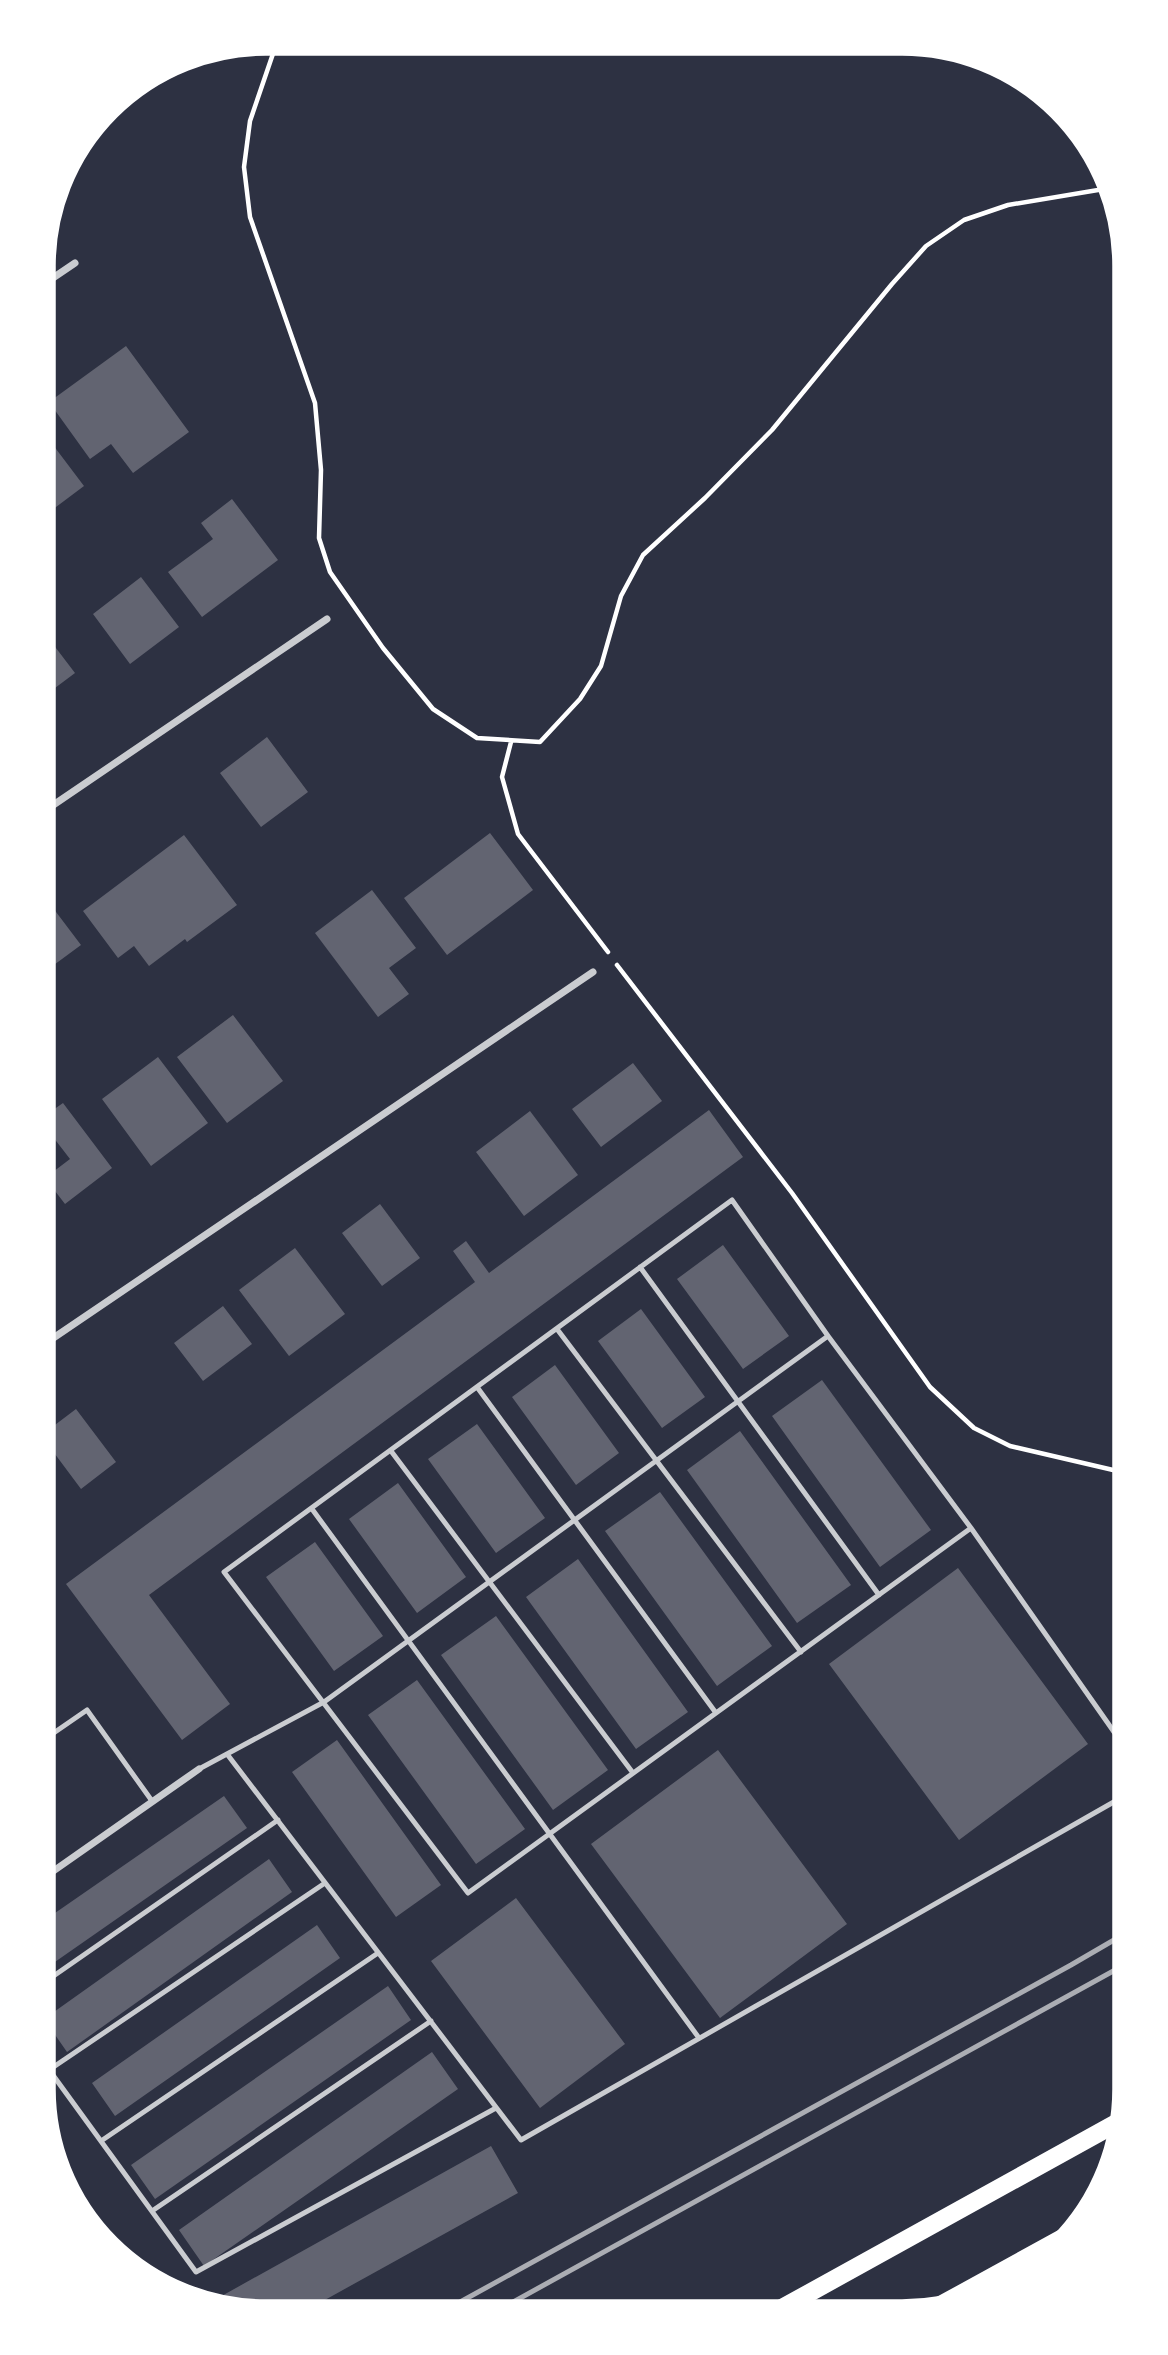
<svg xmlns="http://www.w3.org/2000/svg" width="1168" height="2355" viewBox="0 0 1168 2355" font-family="'PT Sans Narrow',sans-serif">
  <rect width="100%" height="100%" fill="#2d3142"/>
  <!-- building -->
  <path fill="#626471" d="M126,346L189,432L133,473L111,444L90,459L49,402Z
    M44,433L84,486L44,516Z
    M232,499L278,560L202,617L168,572L213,539L201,523Z
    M141,577L179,627L130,664L93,614Z
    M43,631L75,673L43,697Z
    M267,737L308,792L261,827L220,773Z
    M490,833L533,890L447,955L404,898Z
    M184,835L237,905L187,942L185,939L149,966L134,946L118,958L83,911Z
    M372,890L416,948L389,968L409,994L378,1017L315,933Z
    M47,900L81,945L43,973V903Z
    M233,1015L283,1081L227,1123L177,1057Z
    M158,1057L208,1123L151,1166L102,1099Z
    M633,1063L662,1101L601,1147L572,1109Z
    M63,1103L112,1168L65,1204L45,1178L70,1159L43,1124V1117Z
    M709,1110L743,1157L149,1595L230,1704L182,1740L66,1584L475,1282L453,1251L466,1241L489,1273Z
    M530,1111L578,1175L524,1216L476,1152Z
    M380,1204L420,1258L382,1286L342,1233Z
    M723,1245L789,1336L743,1369L677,1279Z
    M295,1248L345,1314L289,1356L239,1290Z
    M223,1306L252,1344L203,1381L174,1343Z
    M641,1309L705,1397L662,1428L598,1341Z
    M555,1365L619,1453L576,1485L512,1397Z
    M822,1380L931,1530L880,1567L772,1416Z
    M76,1409L116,1462L81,1489L43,1438V1434Z
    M477,1424L545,1518L496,1553L428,1459Z
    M740,1431L851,1585L797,1623L687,1470Z
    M398,1483L466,1577L417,1613L349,1519Z
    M660,1492L772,1646L717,1686L605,1531Z
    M315,1542L383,1636L334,1671L266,1577Z
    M578,1559L688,1712L636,1749L526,1597Z
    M958,1568L1088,1744L959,1840L829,1664Z
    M496,1616L608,1770L553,1810L441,1655Z
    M417,1680L525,1829L476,1864L368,1715Z
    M337,1740L441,1885L396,1917L292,1772Z
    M718,1750L847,1924L720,2018L591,1844Z
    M224,1796L247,1828L42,1971V1922Z
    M269,1859L292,1892L67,2052L44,2019Z
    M516,1898L625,2044L540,2108L431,1961Z
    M317,1925L340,1958L115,2116L92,2083Z
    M388,1986L411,2020L155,2199L131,2165Z
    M432,2052L458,2089L204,2266L179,2230Z
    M491,2146L518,2193L305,2311H236L223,2307L218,2298Z"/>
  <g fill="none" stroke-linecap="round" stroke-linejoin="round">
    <!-- path -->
    <path stroke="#fff" stroke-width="4.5" d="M277,42L250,121L244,167L250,217L315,403L321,470L319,538L330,572L383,648L433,709L477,738L540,742L580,699L601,666L621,596L643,555L705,498L772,430L892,284L926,246L964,220L1008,205L1110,188
      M511,742L502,777L518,834L608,952
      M617,965L792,1193L930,1387L974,1428L1010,1446L1126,1473"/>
    <!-- service -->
    <path stroke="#caccd0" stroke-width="5" d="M640,1267L879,1595
      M557,1329L801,1652
      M477,1387L716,1713
      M391,1451L633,1773
      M312,1509L699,2038
      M971,1528L1126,1749
      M42,1741L87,1710L152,1801
      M227,1754L521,2140L1126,1795
      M199,1769L324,1702L828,1336L732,1200L224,1572L468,1893L971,1528L828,1336
      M42,1984L278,1820
      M42,2060L196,2272L496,2108
      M49,2070L325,1883
      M101,2141L378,1953
      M152,2211L431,2021"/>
    <!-- minor -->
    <path stroke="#caccd0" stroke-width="7" d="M44,284L75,263
      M43,812L327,619
      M43,1345L593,972
      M42,1879L199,1769"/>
    <!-- primary -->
    <path stroke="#fff" stroke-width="18" d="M937,2307L1070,2234
      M773,2313L1122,2120"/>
    <!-- rail -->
    <path stroke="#abadb3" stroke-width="5" d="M442,2312L1071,1965L1126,1933
      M495,2312L1126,1964"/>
  </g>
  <!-- crop -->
  <path d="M0 0H1168V2355H0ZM266 54H902A212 212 0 0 1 1114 266V2089A212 212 0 0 1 902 2301H266A212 212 0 0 1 54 2089V266A212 212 0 0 1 266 54Z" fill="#fff" fill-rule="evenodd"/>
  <path fill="none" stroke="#fff" stroke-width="3.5" d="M266 54H902A212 212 0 0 1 1114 266V2089A212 212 0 0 1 902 2301H266A212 212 0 0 1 54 2089V266A212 212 0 0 1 266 54Z"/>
</svg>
